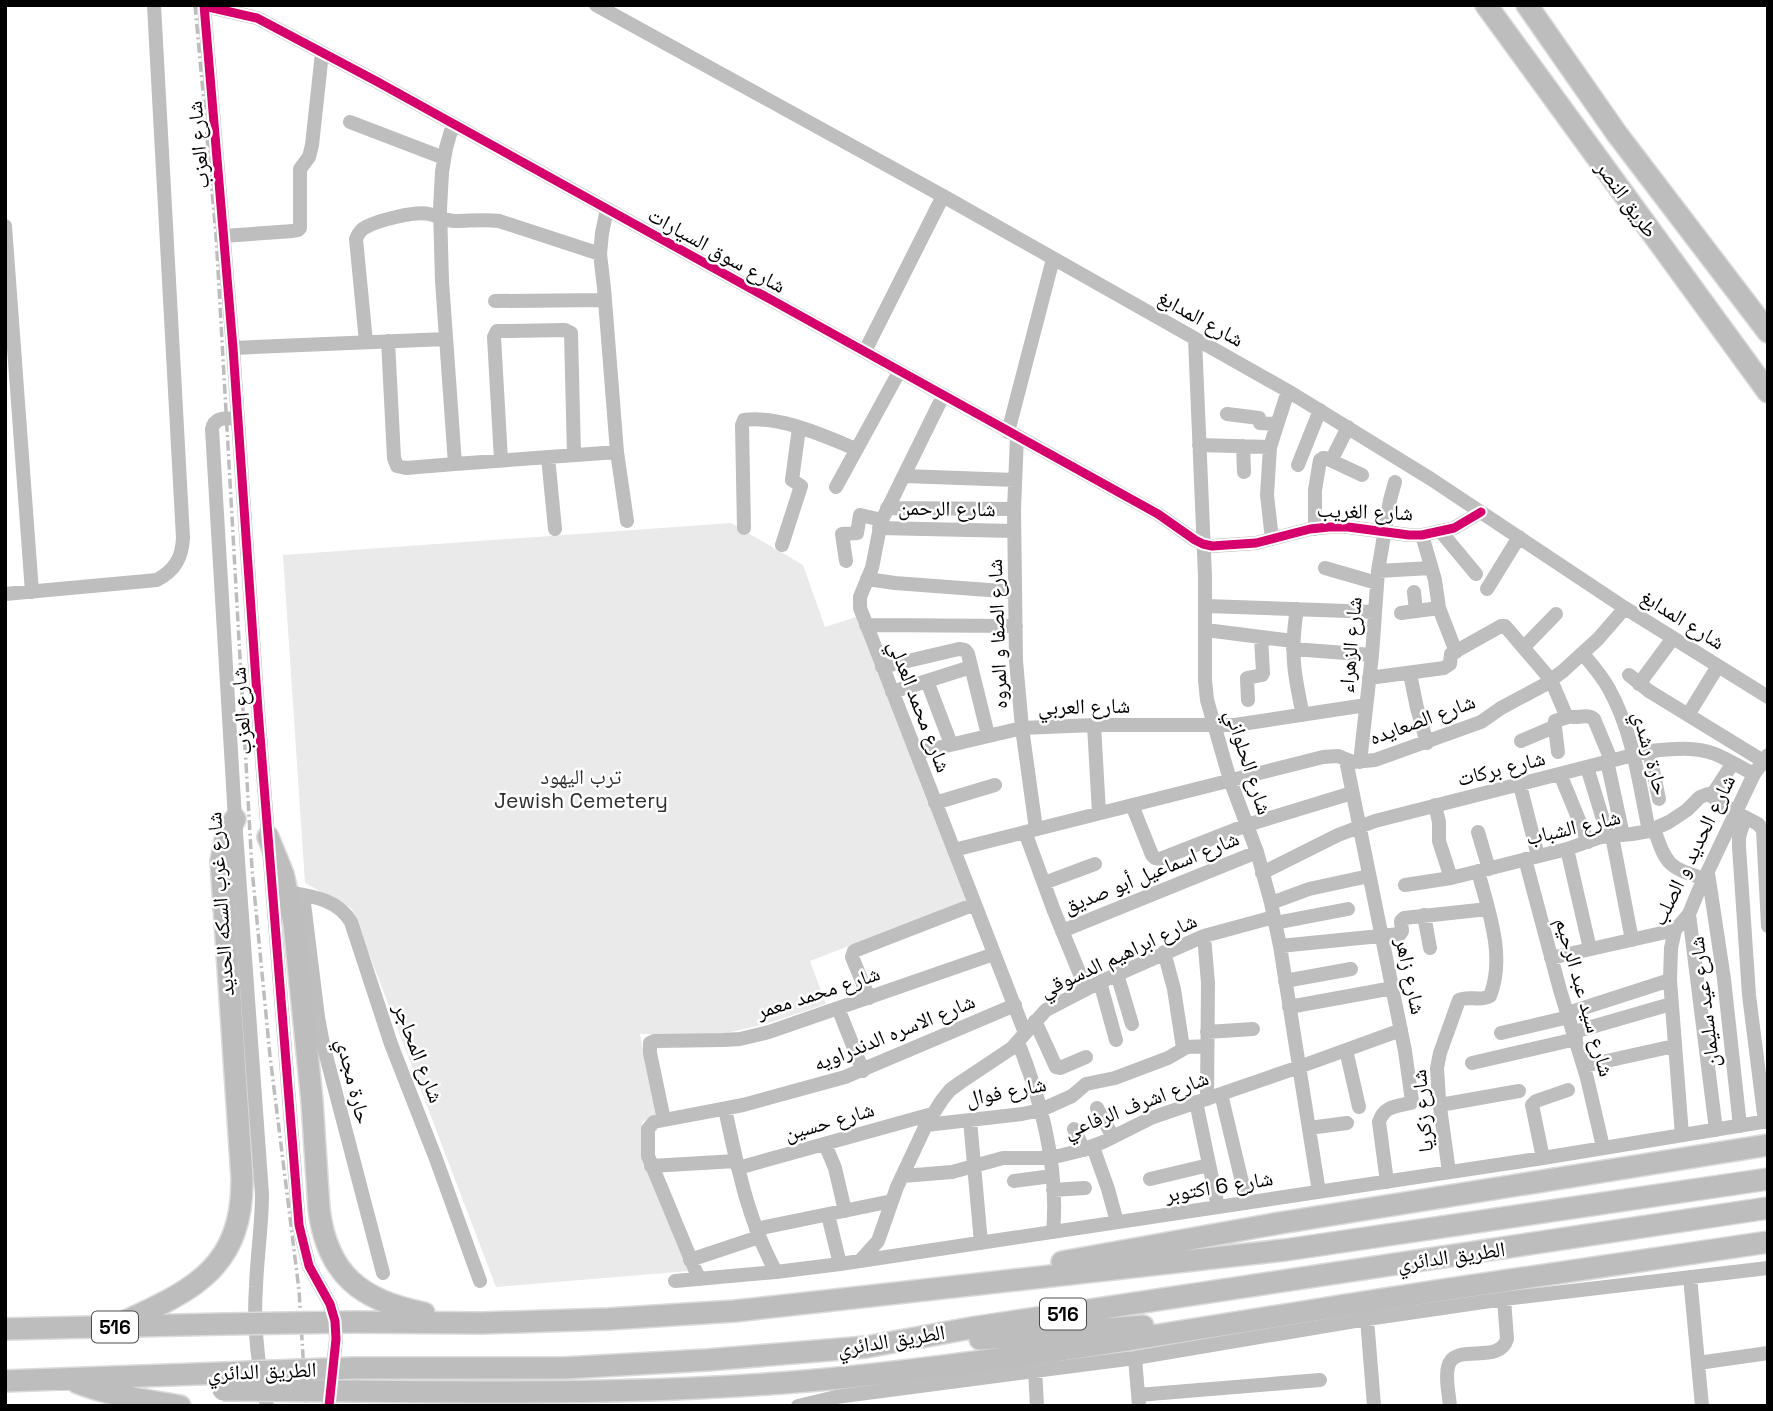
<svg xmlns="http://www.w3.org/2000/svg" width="1773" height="1411" viewBox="0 0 1773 1411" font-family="'Space Grotesk','Noto Naskh Arabic',sans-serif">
  <rect width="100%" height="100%" fill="#fff"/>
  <!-- green -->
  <path fill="#eaeaea" d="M731,523L803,565L825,627L856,617L966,901L810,961L826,1004L766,1024L722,1034H640L656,1115L642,1122L648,1165L689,1271L496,1287L352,909L305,883L283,555Z"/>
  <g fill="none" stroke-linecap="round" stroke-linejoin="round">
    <!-- highway casing -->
    <g stroke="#dbdbdb" stroke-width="24">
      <path id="highway" d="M1486,5L1768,392
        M1527,5L1617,134L1768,332
        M268,837L283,874L294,923L312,1101L319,1209C327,1275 362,1301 424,1313
        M1062,1262L1280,1223L1768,1145
        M354,1322L481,1323L608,1319L735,1311L1285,1250L1768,1179
        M113,1327C187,1292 243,1273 242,1178L221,861L226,835L235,819
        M5,1329L224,1324
        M980,1339L1143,1326
        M354,1368H564L707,1360L866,1347L971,1328L1768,1208
        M5,1381L224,1373
        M78,1383C112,1396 145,1400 180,1406
        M356,1391C529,1393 704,1394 877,1374C1040,1356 1202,1328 1365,1302C1499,1281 1633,1262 1768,1242"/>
    </g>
    <!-- minor -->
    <path stroke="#bebebe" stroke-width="14" d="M204,5L233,348L258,710L299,1225L309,1266L330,1304L335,1321L336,1339L329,1406
      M596,5L943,196L1288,391L1431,479L1625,608L1768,697
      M204,6L257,18L376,81L1158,514L1195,540L1203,544L1212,546L1256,543L1310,529L1329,527H1348L1409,535H1422L1454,528L1481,512
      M350,122L444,158
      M453,124L446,148L442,172L440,209L442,281L455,464L617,452L627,521
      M607,209L602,233L600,254L604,288L617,452
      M5,226L32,592
      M223,236L293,231L298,230L300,228V169L309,157L312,145L322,53
      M495,301L605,300
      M1195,339L1205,576V680L1207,700L1230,780L1257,852L1271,903L1280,946L1319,1192
      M388,341L394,458L397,466L406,468L455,464
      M366,342L356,239C358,234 361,229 366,227C379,220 415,211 429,214C438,216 446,221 455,221C470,221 484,219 499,221L600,254
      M233,348L446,339
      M865,351L943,196
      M943,396L881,522L872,568L860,597V608L1025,1033
      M1227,414L1259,418L1260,423L1277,424
      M237,418C226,419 215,416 212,429L235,819L262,1194C262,1225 257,1256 256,1287C253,1327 258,1367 267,1406
      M1008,432L1053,259
      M1017,437L1014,509L1016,661L1022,728L1036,829
      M1199,445L1270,447
      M1243,446L1244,472
      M548,457L555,529
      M501,460L494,337L497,331H506L565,330L571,333L574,455
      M1330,460L1362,475
      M1298,465L1320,410
      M904,476L1015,480
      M836,487L899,372
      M887,508L1014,509
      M744,528L742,425L744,420C779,415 824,436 856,449
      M879,528L1014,531
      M1315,529V490L1320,460L1323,458L1332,459L1348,427
      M1441,532L1476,574
      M1422,535L1435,580L1439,608L1456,652
      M1272,539L1267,495L1270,447L1288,391
      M782,545L801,486L792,480L799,428
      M846,561L842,534L857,533L860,515L882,520
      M1325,568L1377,583
      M1378,571L1431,568
      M867,579L895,583L1015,592
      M1487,589L1519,537
      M1414,592L1416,611
      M5,594L157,580C175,570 182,558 183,538L154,5
      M1206,606L1375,612
      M1297,609C1290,651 1294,675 1303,715
      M1401,613L1439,608
      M866,625L1016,626
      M1206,630L1293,641
      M1524,647L1556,614
      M1293,649L1372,655
      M1583,654C1592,665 1602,676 1609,689C1633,732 1639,783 1649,831
      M882,667L959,649L965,650L968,654L988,735
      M1410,674L1417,708L1427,743
      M1629,675L1649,691L1768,764
      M1369,678L1444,668L1450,664L1451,654L1501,626H1505L1551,680L1566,715C1575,721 1585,712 1594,719L1611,760
      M927,681L951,744
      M1639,684L1673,638
      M892,692L971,667
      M1248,700L1247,678L1262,675L1263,673L1261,637
      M1688,715L1718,666
      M1094,725L1099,813
      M1555,727L1558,752
      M1521,741L1554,727L1555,721L1568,717
      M1649,751L1659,799
      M916,753L1022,728L1094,725H1235L1366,705
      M1346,760L1405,1051L1412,1101L1411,1103C1397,1106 1384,1106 1379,1122L1387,1182
      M1607,761L1623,835
      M1360,762L1372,655L1378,571L1390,500L1395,482
      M1587,767L1608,836
      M1560,774L1588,842
      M1520,785L1538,856
      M1712,795L1733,763
      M935,803L995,785
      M1132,805L1152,855L1155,858L1160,859L1247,825L1352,793
      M1435,805L1439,822V841L1451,878
      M1745,818L1739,837V847L1749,995L1765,1122
      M1654,829C1667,866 1668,867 1705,879
      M1025,832L1054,911L1086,989
      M1478,832L1489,869
      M1612,836L1632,940
      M1567,849L1590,949
      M954,850L1323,757L1338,756L1353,762L1375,760L1481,722L1501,708L1544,685L1563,671L1598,639L1625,608
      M1525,859L1560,990L1587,1078L1603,1147
      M1262,873L1338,835L1375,821L1649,751C1671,749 1693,746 1715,754C1728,759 1741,768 1754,774
      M1708,873L1724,979L1740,1126
      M1044,883L1095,864
      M1405,885L1451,878L1567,849L1601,837L1632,834L1649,831L1669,822L1687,810L1700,797L1708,794L1735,812L1758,824L1763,830L1768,926
      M281,891C308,896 336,897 351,922L391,1044L436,1159L480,1281
      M303,895L318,1017L323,1044L383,1273
      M1271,903L1309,889L1369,876
      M1689,914L1716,1130
      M1424,915L1430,948
      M1275,923L1348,909
      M1062,931L1257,852
      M1204,936L1208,983L1207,1099
      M1280,946L1400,934L1402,931L1401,921L1404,918L1488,909
      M1164,952L1174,989L1183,1048
      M1551,958L1675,930
      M1117,974L1132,1024
      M1285,981L1351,969
      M1100,982L1116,1040
      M869,998L852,957L854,951L975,904
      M1289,1007L1393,988
      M838,1008L863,1071
      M1568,1013L1670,980
      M1035,1021L1056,1067L1060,1068L1086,1057
      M1207,1032L1253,1029
      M1574,1032L1671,1004
      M1501,1033L1569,1017
      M1018,1042C1042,1102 1059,1167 1053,1232
      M1346,1050L1359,1107
      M1472,1063L1576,1039
      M1584,1066L1674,1046
      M1221,1094L1247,1203
      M1196,1102L1218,1207
      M1440,1105L1519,1091
      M1097,1108L1113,1137
      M725,1109C737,1165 748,1221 776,1272
      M664,1120L650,1053V1043L654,1041L723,1040L740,1039L769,1032L994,954
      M970,1120L981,1243
      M926,1125L1022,1114L1041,1110L1072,1096L1086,1084L1115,1078L1168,1058L1187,1047L1207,1046
      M1309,1128L1347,1123
      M1074,1129L1084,1150
      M1682,1135L1670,980L1671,948L1675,930L1689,914L1698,892L1754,774L1768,755
      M825,1144L835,1168L845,1211
      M1093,1147L1108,1189L1117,1222
      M1543,1158L1532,1105L1536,1101L1568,1090
      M651,1166L736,1161
      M738,1168L932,1114
      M1449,1172L1439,1100L1437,1068L1440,1053L1459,1000C1469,995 1480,1002 1490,996C1506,956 1488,910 1478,871
      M903,1176L952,1172L1003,1158H1050L1079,1151L1103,1142L1151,1118L1299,1067L1401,1030
      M1150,1179L1209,1165
      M1014,1181L1052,1176
      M1053,1190L1085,1188
      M828,1215L840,1264
      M756,1229L892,1201
      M690,1260L759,1237
      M860,1261L878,1241L897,1187L926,1125L942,1100L950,1090L961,1082L1012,1048L1046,1010L1100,982L1204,936L1274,917
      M1690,1277L1702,1406
      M699,1279L648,1156V1129L654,1122L664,1120L743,1105L845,1077L1015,1005
      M675,1281L776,1272L840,1264L1543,1158L1768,1121
      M1367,1319L1374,1406
      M1135,1358L1139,1406
      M1698,1363L1768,1353
      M1035,1370L1037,1406
      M1138,1395L1320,1380
      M798,1406L836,1397L1135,1358L1367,1319L1504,1299L1768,1268
      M1450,1406C1449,1394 1445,1379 1448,1367C1454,1341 1499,1366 1507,1339L1504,1299"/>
    <!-- highway -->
    <use href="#highway" stroke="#bdbdbd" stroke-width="21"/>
    <!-- rail -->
    <path stroke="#bdbdbd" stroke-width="3.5" stroke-dasharray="10 3.5 2 3.5" stroke-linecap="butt" d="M195,5L216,235L252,869L270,1056L299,1290L306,1406"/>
    <!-- highway-bridge casing -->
    <g stroke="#dbdbdb" stroke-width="24" stroke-linecap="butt">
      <path id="highway-bridge" d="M224,1324L354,1322
        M224,1373L354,1368
        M223,1390L356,1391"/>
    </g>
    <!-- highway-bridge -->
    <use href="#highway-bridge" stroke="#bdbdbd" stroke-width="21"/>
    <!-- cycleway casing -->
    <g stroke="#fff" stroke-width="13">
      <path id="cycleway" d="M204,5L233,348L258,710L299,1225L309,1266L330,1304L335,1321L336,1339L329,1406
        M204,6L257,18L376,81L1158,514L1195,540L1203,544L1212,546L1256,543L1310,529L1329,527H1348L1409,535H1422L1454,528L1481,512"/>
    </g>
    <!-- cycleway -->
    <use href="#cycleway" stroke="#d6006c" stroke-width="9"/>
  </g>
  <g text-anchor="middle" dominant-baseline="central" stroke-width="5" stroke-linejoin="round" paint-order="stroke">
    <!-- shield labels -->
    <g fill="#fff" stroke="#4c4c4c" stroke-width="2">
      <rect x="1040" y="1298.5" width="46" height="31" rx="5"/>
      <rect x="92" y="1311.5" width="46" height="31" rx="5"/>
    </g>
    <g font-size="19" font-weight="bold" fill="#000">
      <text x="1063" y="1314">516</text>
      <text x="115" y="1327">516</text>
    </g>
    <!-- street labels -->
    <g font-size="21" fill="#000" stroke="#fff">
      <text transform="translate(198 145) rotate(-95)">شارع العزب</text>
      <text transform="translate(1627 199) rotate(54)">طريق النصر</text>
      <text transform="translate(717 250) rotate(29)">شارع سوق السيارات</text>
      <text transform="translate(1201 318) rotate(29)">شارع المدابغ</text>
      <text transform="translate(947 508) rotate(1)">شارع الرحمن</text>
      <text transform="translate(1365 511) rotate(2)">شارع الغريب</text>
      <text transform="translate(1683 619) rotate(32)">شارع المدابغ</text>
      <text transform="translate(997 634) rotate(-92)">شارع الصفا و المروه</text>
      <text transform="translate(1350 645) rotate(-85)">شارع الزهراء</text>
      <text transform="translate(920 706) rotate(69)">شارع محمد العدلي</text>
      <text transform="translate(1084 706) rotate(-1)">شارع العربي</text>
      <text transform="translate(241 711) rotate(-94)">شارع العزب</text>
      <text transform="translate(1422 719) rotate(-20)">شارع الصعايده</text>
      <text transform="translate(1651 753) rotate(75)">حارة رشدي</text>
      <text transform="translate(1249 762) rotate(72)">شارع الحلواني</text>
      <text transform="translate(1501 768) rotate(-14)">شارع بركات</text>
      <text transform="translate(1573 827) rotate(-13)">شارع الشباب</text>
      <text transform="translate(1693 850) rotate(-64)">شارع الحديد و الصلب</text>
      <text transform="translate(1151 872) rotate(-22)">شارع اسماعيل أبو صديق</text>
      <text transform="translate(220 904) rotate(-94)">شارع غرب السكه الحديد</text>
      <text transform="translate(1118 955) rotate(-25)">شارع ابراهيم الدسوقي</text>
      <text transform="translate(1411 976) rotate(78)">شارع زاهر</text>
      <text transform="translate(818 992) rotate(-18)">شارع محمد معمر</text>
      <text transform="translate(1585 997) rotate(74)">شارع سيد عبد الرحيم</text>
      <text transform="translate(1704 1002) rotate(-97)">شارع عيد سليمان</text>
      <text transform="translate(894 1032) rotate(-22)">شارع الاسره الدندراويه</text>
      <text transform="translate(419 1053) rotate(69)">شارع المحاجر</text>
      <text transform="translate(354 1081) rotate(76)">حارة مجدي</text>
      <text transform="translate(1006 1091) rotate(-11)">شارع فوال</text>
      <text transform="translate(1136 1104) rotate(-21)">شارع اشرف الرفاعي</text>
      <text transform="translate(1422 1111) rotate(-95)">شارع زكريا</text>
      <text transform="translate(829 1121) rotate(-16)">شارع حسين</text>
      <text transform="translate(1219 1186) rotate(-9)">شارع 6 اكتوبر</text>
      <text transform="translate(1451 1256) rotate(-8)">الطريق الدائري</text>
      <text transform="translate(891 1340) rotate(-9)">الطريق الدائري</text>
      <text transform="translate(262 1371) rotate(-2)">الطريق الدائري</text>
    </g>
    <!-- park labels -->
    <g font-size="21" fill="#303030" stroke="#fff">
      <text x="581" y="776">ترب اليهود<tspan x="581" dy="24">Jewish Cemetery</tspan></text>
    </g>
  </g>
  <!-- border -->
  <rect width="1773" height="1411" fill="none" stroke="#000000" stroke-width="14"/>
</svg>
